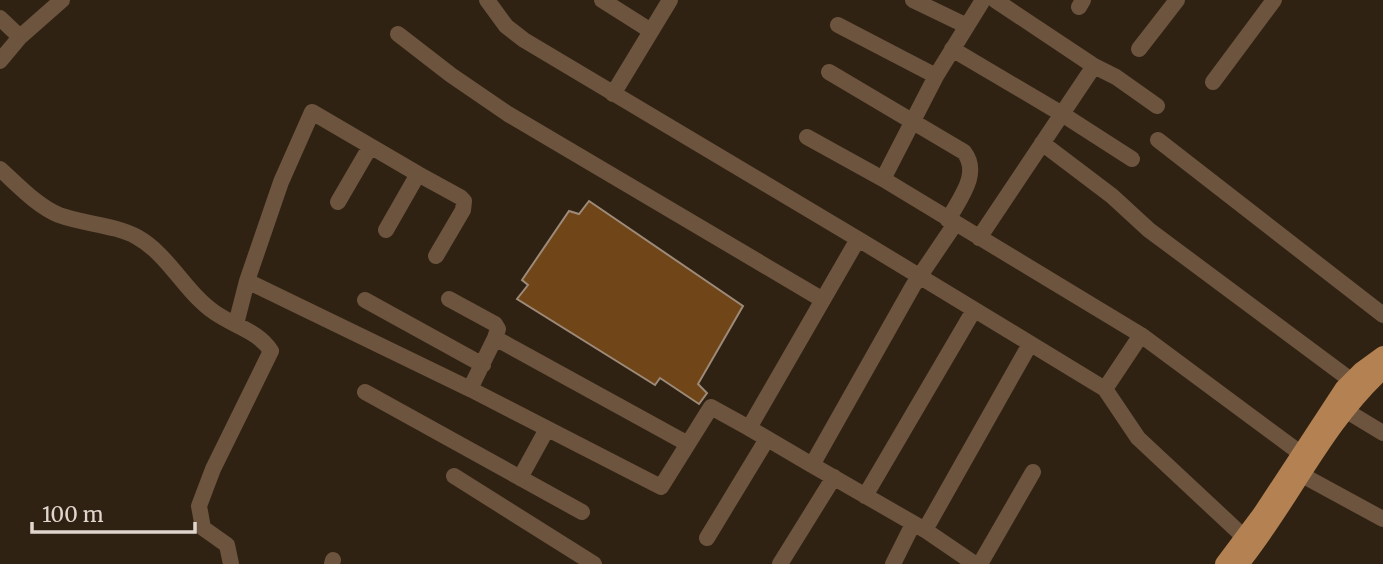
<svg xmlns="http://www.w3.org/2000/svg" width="1383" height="564" viewBox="0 0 1383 564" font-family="Merriweather,serif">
  <rect width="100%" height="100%" fill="#302213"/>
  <!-- building -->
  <path fill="#704518" stroke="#9d8a79" stroke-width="2" d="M589,201L743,306L698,384L707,393L699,404L660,378L655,385L517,299L528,285L522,280L569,211L579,214Z"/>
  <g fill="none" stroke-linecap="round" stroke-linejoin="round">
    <!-- minor -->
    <path stroke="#6c543e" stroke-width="16" d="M487,0L506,26L524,40L858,239L749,428L812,465L913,286L955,224
      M602,0L651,31
      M913,0L967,26
      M983,0L936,76L883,179L1141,335L1311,461
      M1079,7L1083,0
      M0,18L20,37
      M838,25L936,76
      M398,34L451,75L508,114L823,300
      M952,49L1062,114L1132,159
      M1139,49L1177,0
      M0,61L20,37L62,0
      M1094,66L1116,77L1157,106
      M829,72L964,152C981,174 959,199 948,220
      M1213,82L1274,0
      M613,94L670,0
      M807,137L883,179
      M1158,140L1383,315
      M1042,143L1112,196L1149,230L1352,381
      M0,169C18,185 37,206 59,215C83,224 116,225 137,237C168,254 185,292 214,312C235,327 257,330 271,351L213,469L199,506L203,528L227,545L231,564
      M418,174L460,197L464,201L463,210L436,256
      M338,202L370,147
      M386,230L418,174L312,112L281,182L247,281L470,389L661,487L711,407L749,428
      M979,238L1094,66L995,0
      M858,239L1105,389L1141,335
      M449,299L495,324L498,329L495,338
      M365,300L483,365
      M236,324L247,281
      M470,389L495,338L688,444
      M1105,389L1138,438L1244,537
      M365,392L582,512
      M1345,410L1383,433
      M812,465L925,530L975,564
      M1302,475L1383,519
      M454,476L594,564
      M520,478L547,429
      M865,496L974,310
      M925,530L1030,344
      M707,538L767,439
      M332,564L333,560
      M780,564L834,477
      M893,564L913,524
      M980,564L1033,472"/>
    <!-- major -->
    <path stroke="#b38152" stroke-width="18" d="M1224,564L1262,513L1344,388L1361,371L1383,355
      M1240,564C1291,501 1323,425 1383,370"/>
  </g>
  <!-- scale -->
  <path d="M32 522v10h163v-10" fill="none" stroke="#e0d6cd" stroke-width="3.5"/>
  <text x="42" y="522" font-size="21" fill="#e0d6cd" stroke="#302213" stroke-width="5" paint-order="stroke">100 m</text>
</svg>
